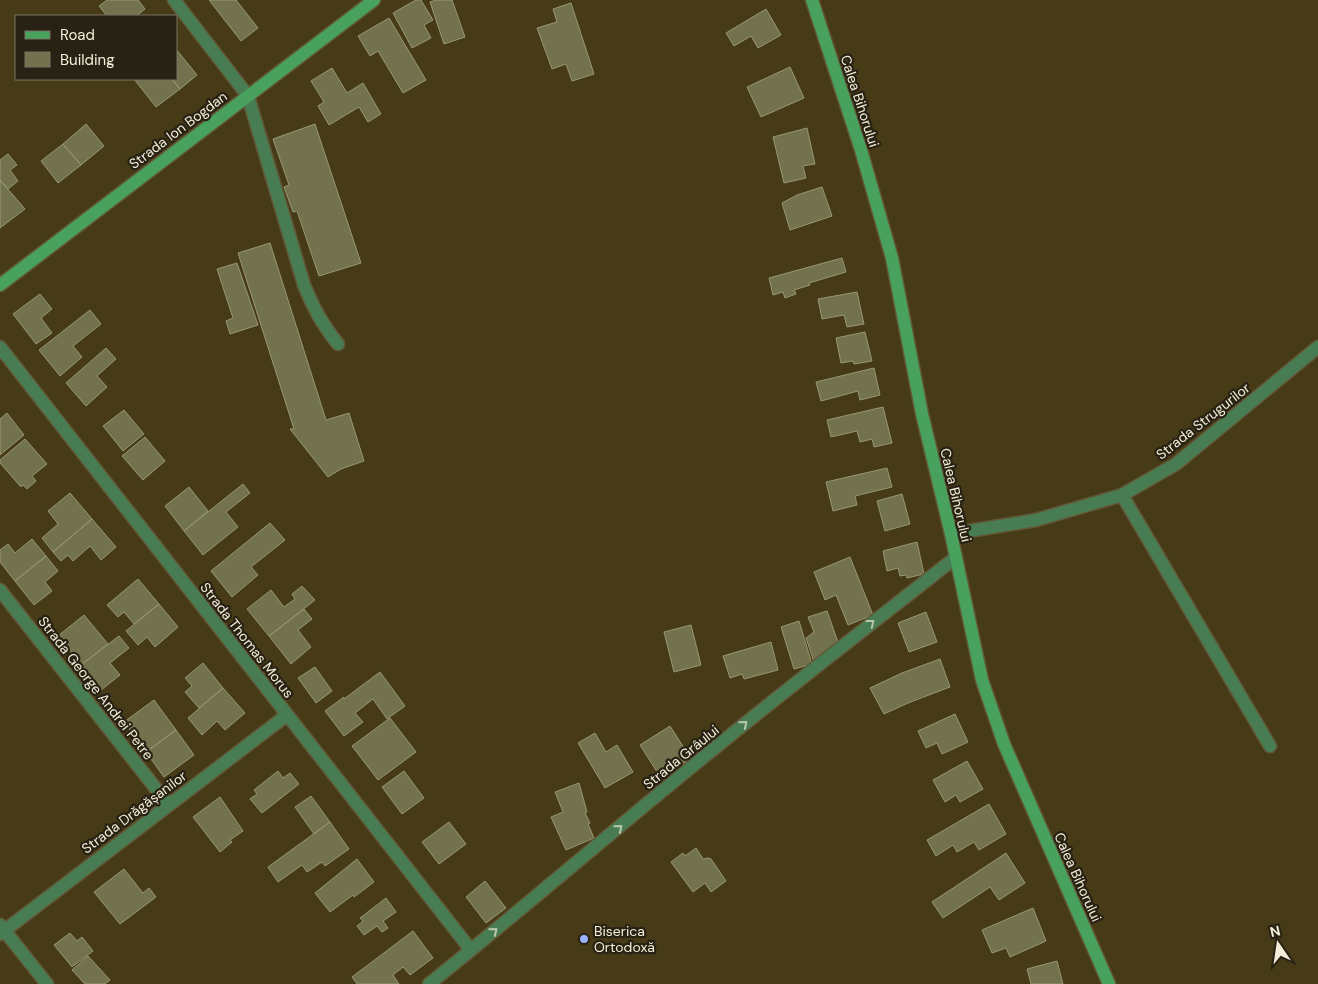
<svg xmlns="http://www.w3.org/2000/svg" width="1318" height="984" viewBox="0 0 1318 984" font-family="'DM Sans',sans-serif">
  <rect width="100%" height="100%" fill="#463a17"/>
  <!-- building -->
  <path fill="#72734e" stroke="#979872" d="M107,0H138L145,9L136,16H107L99,6Z
    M209,0H236L258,28L241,41Z
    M416,0H421L433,20L424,25L431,38L412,48L393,13Z
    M436,0H452L465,37L444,44L430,2Z
    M571,3L594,74L572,81L566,64L552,69L537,28L557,22L553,9Z
    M766,9L781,35L758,48L751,36L734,46L726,33Z
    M389,18L426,80L403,93L378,51L370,56L358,36Z
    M176,49L197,75L180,89L172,79H176Z
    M790,67L804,98L761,117L747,87Z
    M332,68L347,93L363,83L381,114L368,122L359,107L329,125L318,106L324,102L311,81Z
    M134,79H172L180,89L156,107Z
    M86,124L104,146L81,165L63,144Z
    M315,124L361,263L319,276L297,211L293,212L284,187L289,185L273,139Z
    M807,128L815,164L803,166L806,178L784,183L773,137Z
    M63,144L81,165L58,183L41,161Z
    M8,154L17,165L10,170L18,181L8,189L0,180V160Z
    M0,180L25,209L0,228Z
    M822,187L832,216L790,230L782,203L797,195Z
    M270,243L326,420L349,413L364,461L341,469L328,477L290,429H294L238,253Z
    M842,258L846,272L809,283L810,285L794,290L796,294L785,298L783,292L773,295L769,278Z
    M237,263L258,325L230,334L226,321L233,318L217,269Z
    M857,292L864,324L847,327L844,315L822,319L818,299Z
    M40,294L52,309L41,318L52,333L36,344L13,314Z
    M90,310L101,324L73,346L82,357L60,376L39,350Z
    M865,332L872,361L854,364L853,361L841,363L836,338Z
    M106,348L116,359L97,376L107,387L86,406L66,383Z
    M874,368L880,395L860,400L858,391L821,401L816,382Z
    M883,407L892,443L874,447L872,439L860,442L857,431L831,437L827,420Z
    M124,410L144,434L123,451L103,426Z
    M7,413L24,435L0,455V419Z
    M145,437L165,461L143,480L122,456Z
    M25,439L47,464L32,476L36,481L27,489L23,485L21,487L0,463V460Z
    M887,468L892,487L855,496L857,505L833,511L826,482Z
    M243,484L250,493L226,512L238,527L203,555L184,531Z
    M189,487L208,511L184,531L165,506Z
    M70,493L92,519L53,552L42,538L58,524L48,511Z
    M902,494L910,524L885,531L877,501Z
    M92,519L116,547L101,560L90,546L73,561L68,555L61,561L53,552Z
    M270,523L285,540L251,567L258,575L232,597L211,571Z
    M32,539L46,556L15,581L0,562V550L8,544L15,553Z
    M917,542L924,574L907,578L906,575L900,576L898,568L887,571L883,551Z
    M46,556L58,571L45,582L52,591L34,605L15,581Z
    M850,557L873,615L848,625L836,595L825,600L814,572Z
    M138,579L159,604L134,624L124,612L118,617L107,605Z
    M302,586L315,600L269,636L247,609L271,590L284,607L295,599L292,594Z
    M159,604L178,627L155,647L147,637L138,645L126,631Z
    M304,609L312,619L298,630L311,647L291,664L269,636Z
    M827,611L839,645L814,662L806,638L814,632L808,617Z
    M926,612L937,642L909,652L898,623Z
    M84,615L108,644L81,665L58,636Z
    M799,621L812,664L794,669L781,627Z
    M691,625L701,665L674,672L664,632Z
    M119,636L129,648L110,663L120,675L101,690L81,665Z
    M771,642L778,670L744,679L742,674L730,678L723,656Z
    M940,659L950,687L908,703L884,714L870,688L902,673Z
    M203,663L223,688L199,708L185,692L192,686L185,678Z
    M315,667L332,691L316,703L298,678Z
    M380,672L405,706L387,719L373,699L355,713L363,722L344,736L325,711L344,697V699Z
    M223,688L245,713L225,730L217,721L202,735L188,718Z
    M154,700L176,730L146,752L124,722Z
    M955,714L968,742L942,754L937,743L926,748L918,731Z
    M390,718L416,752L378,780L352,746Z
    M670,726L691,759L661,778L640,745Z
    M176,730L194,755L164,777L146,752Z
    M595,733L606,752L617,745L633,772L605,788L578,743Z
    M967,761L983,789L960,802L956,795L945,802L933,780Z
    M278,771L283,778L290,773L299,784L262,813L250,799L257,794L254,790Z
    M404,771L424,798L402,814L382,787Z
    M579,783L587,812L585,813L590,823L588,824L594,838L566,850L551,817L563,812L555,792Z
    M311,796L330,822L314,834L295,807Z
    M220,797L243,831L230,840L232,842L220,852L193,817Z
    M989,804L1006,834L979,850L974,842L957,852L953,845L936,856L927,840Z
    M330,822L349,849L325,866L322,862L307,872L302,865L278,882L268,867Z
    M449,822L466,844L439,864L422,842Z
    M696,848L703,859L708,858L711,859L726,881L711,892L705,883L693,892L671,862L683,853L685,856Z
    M1006,853L1025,883L999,900L990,887L943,918L932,902Z
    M357,859L374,882L354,897L353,895L330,912L315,893Z
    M124,869L143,893L149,888L156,897L120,924L94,892Z
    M485,881L506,908L486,923L466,897Z
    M386,898L396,912L383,921L388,928L382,932L377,926L364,935L357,926L363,921L360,918Z
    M1033,908L1046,941L1010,957L1006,948L992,953L982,930Z
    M413,931L433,958L410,975L403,967L393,975L399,984H357L352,977Z
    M70,933L77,941L82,937L93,951L72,967L54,945Z
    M88,956L110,980L105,984H85L72,970Z
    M1057,961L1063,984H1031L1027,969Z"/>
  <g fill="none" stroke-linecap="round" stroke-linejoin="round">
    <!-- lane casing -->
    <g stroke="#625736" stroke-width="15">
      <path id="lane" d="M248,96L304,285C314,309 322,324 338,344"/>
    </g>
    <!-- street casing -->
    <g stroke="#625736" stroke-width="15">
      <path id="street" d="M174,0L248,96
        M0,347L471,950
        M1122,495L1270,746
        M951,534L1036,520L1122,495L1176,464L1318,347
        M0,590L168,804
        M0,925L47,984
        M0,934L287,715
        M429,984C520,911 609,834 700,760C784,691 870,625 955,558"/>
    </g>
    <!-- secondary casing -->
    <g stroke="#625736" stroke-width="15">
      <path id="secondary" d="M812,0L861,150L892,258L922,414L951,534L982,680L1004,744L1109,984
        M0,285L374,0"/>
    </g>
    <!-- lane -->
    <use href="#lane" stroke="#487d53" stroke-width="12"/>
    <!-- street -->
    <use href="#street" stroke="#487d53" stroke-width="12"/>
    <!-- secondary -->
    <use href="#secondary" stroke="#48a15d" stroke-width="12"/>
  </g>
  <!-- one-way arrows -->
  <defs><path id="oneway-chevron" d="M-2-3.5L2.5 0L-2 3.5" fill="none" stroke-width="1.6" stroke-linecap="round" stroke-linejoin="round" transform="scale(1.25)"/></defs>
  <g stroke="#b8c6ab">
    <use href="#oneway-chevron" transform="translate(871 623) rotate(-38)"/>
    <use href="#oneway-chevron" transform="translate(744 724) rotate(-39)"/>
    <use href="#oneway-chevron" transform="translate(619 828) rotate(-40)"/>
    <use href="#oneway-chevron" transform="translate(494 931) rotate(-40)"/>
  </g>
  <!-- markers -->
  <circle fill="#9bb4fd" stroke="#272213" stroke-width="2" cx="584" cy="939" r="5"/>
  <g text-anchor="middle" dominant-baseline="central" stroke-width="4.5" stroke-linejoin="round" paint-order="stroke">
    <!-- street labels -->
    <g font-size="14" fill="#f5edda" stroke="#272213">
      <text transform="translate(860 101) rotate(72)">Calea Bihorului</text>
      <text transform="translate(178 130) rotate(-37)">Strada Ion Bogdan</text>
      <text transform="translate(1203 421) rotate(-38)">Strada Strugurilor</text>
      <text transform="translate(956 495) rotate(77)">Calea Bihorului</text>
      <text transform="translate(247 640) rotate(52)">Strada Thomas Morus</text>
      <text transform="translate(96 688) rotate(52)">Strada George Andrei Petre</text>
      <text transform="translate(681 757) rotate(-39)">Strada Grâului</text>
      <text transform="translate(134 812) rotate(-37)">Strada Drăgășanilor</text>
      <text transform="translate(1078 877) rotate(66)">Calea Bihorului</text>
    </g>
    <!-- poi labels -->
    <g font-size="14" fill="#f5edda" stroke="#272213" text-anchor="start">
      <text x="594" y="931">Biserica<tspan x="594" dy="16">Ortodoxă</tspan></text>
    </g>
  </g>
  <!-- legend -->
  <rect x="15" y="15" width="162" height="65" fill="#272213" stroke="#797363"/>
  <rect x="25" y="31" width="25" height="8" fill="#48a15d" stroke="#797363"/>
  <text x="60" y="40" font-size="15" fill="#f5edda">Road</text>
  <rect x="25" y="52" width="25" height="15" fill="#72734e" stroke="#797363"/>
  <text x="60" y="65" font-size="15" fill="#f5edda">Building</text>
  <!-- north arrow -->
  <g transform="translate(1278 944) rotate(347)" stroke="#272213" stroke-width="4" paint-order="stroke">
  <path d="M0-4L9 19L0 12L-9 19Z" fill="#f5edda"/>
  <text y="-8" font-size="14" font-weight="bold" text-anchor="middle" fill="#f5edda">N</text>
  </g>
</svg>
